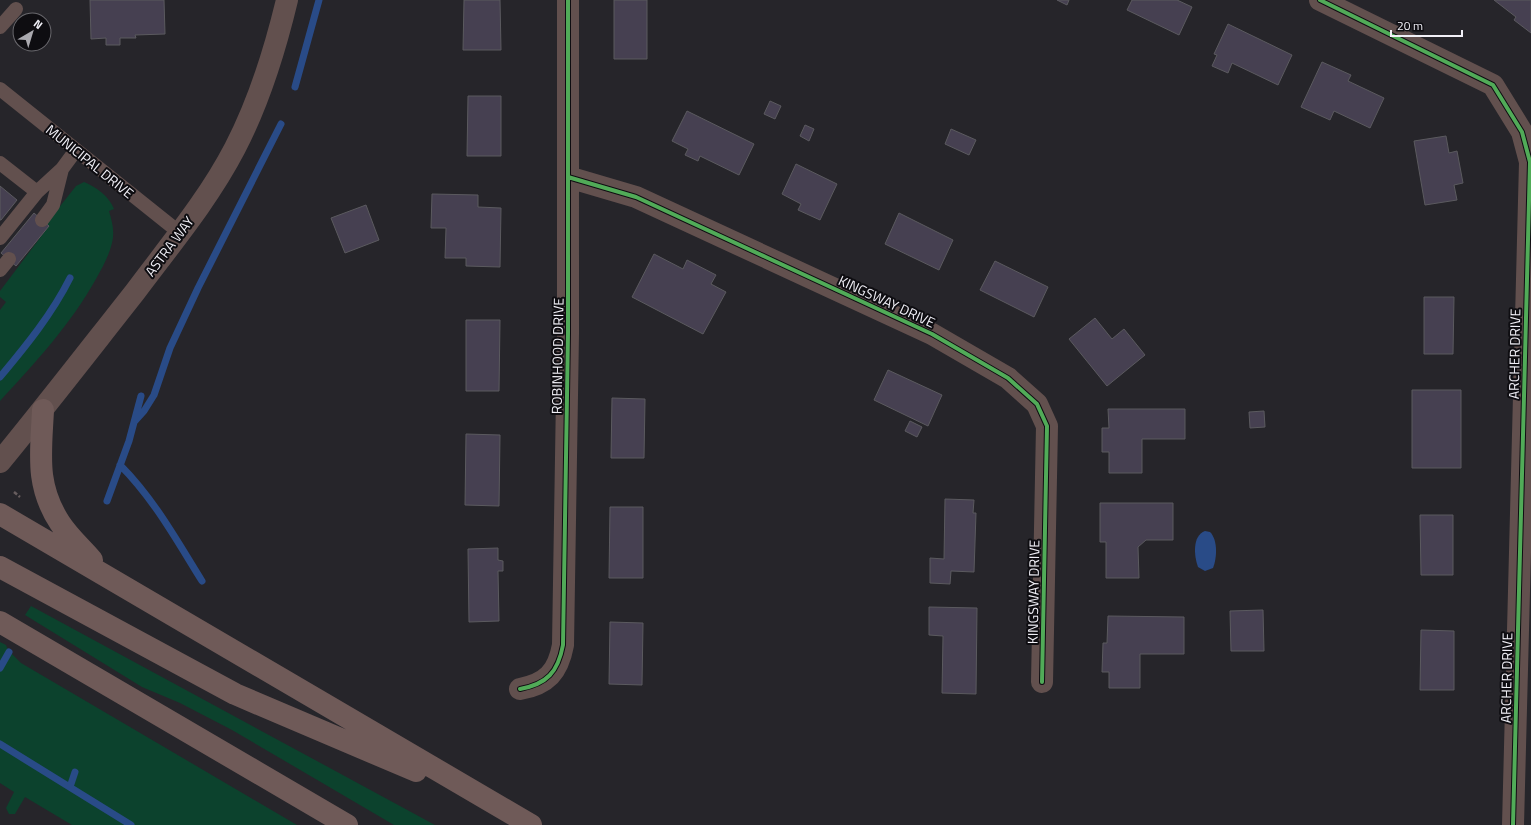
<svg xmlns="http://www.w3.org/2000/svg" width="1531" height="825" viewBox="0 0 1531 825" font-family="'Titillium Web',sans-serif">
  <rect width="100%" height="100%" fill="#26252a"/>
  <!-- green -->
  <path fill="#0c422d" d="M84,182C96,187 109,196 114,209L109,211C112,221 115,232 112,243C109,256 102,268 96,279C71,324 35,363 0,401V310L6,302L0,297V291L49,226L46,224L76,186Z
    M31,606L435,825H394L232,730L180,703L142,687L25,615Z
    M0,642L6,645L8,650L21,663L297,825H72L25,797L15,814H9L6,808L14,792L0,783Z"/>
  <!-- water -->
  <path fill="#294b87" d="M1205,531L1210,532C1218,540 1217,558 1213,568L1205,571L1198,567C1194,556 1192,536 1205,531Z"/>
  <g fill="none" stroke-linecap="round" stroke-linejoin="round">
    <!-- stream -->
    <path stroke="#294b87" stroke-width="7" d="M295,87L319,0
      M0,377C26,346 52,314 70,278
      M135,421L144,411L154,395L170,348L198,288L281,124
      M120,465C154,499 177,541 202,581
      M107,501L129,441L141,396
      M0,668L9,652
      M0,744L131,825
      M70,787L75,772"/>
  </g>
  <!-- building -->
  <path fill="#464051" stroke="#5b5a5f" d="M90,0H164L165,34L135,35L136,38H120V45H106V38L91,39Z
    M464,0H500L501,50H463Z
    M614,0H647V59H614Z
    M1057,0H1069L1067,5Z
    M1132,0H1177L1192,7L1179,35L1127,10Z
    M1494,0H1531V33L1514,20L1516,17Z
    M1228,24L1292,55L1278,85L1232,63L1228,73L1212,66L1217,55L1214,54Z
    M1322,62L1351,75L1348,81L1384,98L1370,128L1334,111L1330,120L1301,107Z
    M468,96H501V156H467Z
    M770,101L781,106L775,119L764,114Z
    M687,111L754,144L739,175L700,156L698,161L685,155L688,149L672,141Z
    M805,125L814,129L809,141L800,136Z
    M951,129L976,140L969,155L945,144Z
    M1446,136L1449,153L1457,151L1463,183L1454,185L1457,200L1425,205L1414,141Z
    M796,164L837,184L820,220L798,210L801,204L782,194Z
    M0,186L17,200L1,220H0Z
    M432,194L478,195V207L501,208L500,267L466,266V258H445L446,228H431Z
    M366,205L379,240L345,253L331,218Z
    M34,213L49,226L16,266L1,253Z
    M899,213L953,240L939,270L885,244Z
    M654,254L683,269L687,260L716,275L711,284L726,292L703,334L632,297Z
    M995,261L1048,287L1034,317L980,290Z
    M1424,297H1454L1453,354H1424Z
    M1095,318L1112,339L1124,329L1145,355L1107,386L1069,339Z
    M466,320H500L499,391H466Z
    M888,370L942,395L928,426L874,400Z
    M1412,390H1461V468H1412Z
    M612,398L645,399L644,458H611Z
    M1108,409H1185V439H1142V473H1109V452H1102V428H1109Z
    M1264,411L1265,427L1250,428L1249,412Z
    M910,421L922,427L917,437L905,431Z
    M466,434L500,435L499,506L465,505Z
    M945,499L974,500L973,513H976L974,572L951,571L950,584L930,583V558L944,559Z
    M1100,503H1173V540H1146L1138,547L1139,578H1106V542H1100Z
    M610,507H643V578H609Z
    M1420,515H1453V575H1421Z
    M498,548V560L503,561V571H498L499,621L469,622L468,549Z
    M929,607L977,608L976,694L942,693L943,636L929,635Z
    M1263,610L1264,651H1231L1230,611Z
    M1108,616L1184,617V654H1140V688H1109V672H1102L1103,643H1107Z
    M610,622L643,623L642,685L609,684Z
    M1421,630L1454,631V690H1420Z"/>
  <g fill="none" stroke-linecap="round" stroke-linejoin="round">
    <!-- path -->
    <path stroke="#675d5e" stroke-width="2.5" stroke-dasharray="4 2" stroke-linecap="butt" d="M14,492L20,497"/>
    <!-- service -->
    <path stroke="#62504e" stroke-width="14" d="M0,27L16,9
      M0,89L180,233
      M0,163L37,192L0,238
      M37,192L62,169L76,150
      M42,220L53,205L62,169
      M0,270L9,259"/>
    <!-- minor -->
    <path stroke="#62504e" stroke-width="22" d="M1320,0L1493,85L1522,132L1530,162L1513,825
      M568,177L636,197L932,334L1008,378L1037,404L1047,426L1042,682
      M520,689C547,684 558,672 563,645L568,333V0"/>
    <!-- tertiary -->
    <path stroke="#62504e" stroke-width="22" d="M0,462C46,406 90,349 135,292C170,245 208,200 235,148C259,102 275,50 287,0"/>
    <!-- trunk -->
    <path stroke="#6f5a58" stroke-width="22" d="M43,410C41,453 35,485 60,523C69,537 82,548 92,560
      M0,514L531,825
      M0,567L235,694L416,771
      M0,622L347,825"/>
    <!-- cycleway casing -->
    <g stroke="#0e0d11" stroke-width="6">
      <path id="cycleway" d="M1320,0L1493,85L1522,132L1530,162L1513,825
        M568,177L636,197L932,334L1008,378L1037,404L1047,426L1042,682
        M520,689C547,684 558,672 563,645L568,333V0"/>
    </g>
    <!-- cycleway -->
    <use href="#cycleway" stroke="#51ab58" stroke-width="4"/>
  </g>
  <g text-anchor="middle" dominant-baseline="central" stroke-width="4" stroke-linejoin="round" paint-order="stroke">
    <!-- street labels -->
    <g font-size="14" fill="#f1f0f7" stroke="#0e0d11">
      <text transform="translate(90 161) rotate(39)">MUNICIPAL DRIVE</text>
      <text transform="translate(169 246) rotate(-53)">ASTRA WAY</text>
      <text transform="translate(887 301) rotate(25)">KINGSWAY DRIVE</text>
      <text transform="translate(1514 354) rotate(-89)">ARCHER DRIVE</text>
      <text transform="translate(557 356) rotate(-89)">ROBINHOOD DRIVE</text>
      <text transform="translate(1033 592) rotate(-89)">KINGSWAY DRIVE</text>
      <text transform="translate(1506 678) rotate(-89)">ARCHER DRIVE</text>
    </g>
  </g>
  <!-- north arrow -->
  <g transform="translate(32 32) rotate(38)"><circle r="19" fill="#0e0d11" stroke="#69686d"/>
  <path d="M0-3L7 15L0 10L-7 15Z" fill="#aaa9af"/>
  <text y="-6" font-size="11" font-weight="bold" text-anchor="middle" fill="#f1f0f7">N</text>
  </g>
  <!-- scale -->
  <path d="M1391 30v6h71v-6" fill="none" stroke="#f1f0f7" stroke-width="2"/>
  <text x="1397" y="30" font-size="12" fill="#f1f0f7" stroke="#0e0d11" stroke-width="3" paint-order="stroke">20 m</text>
</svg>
